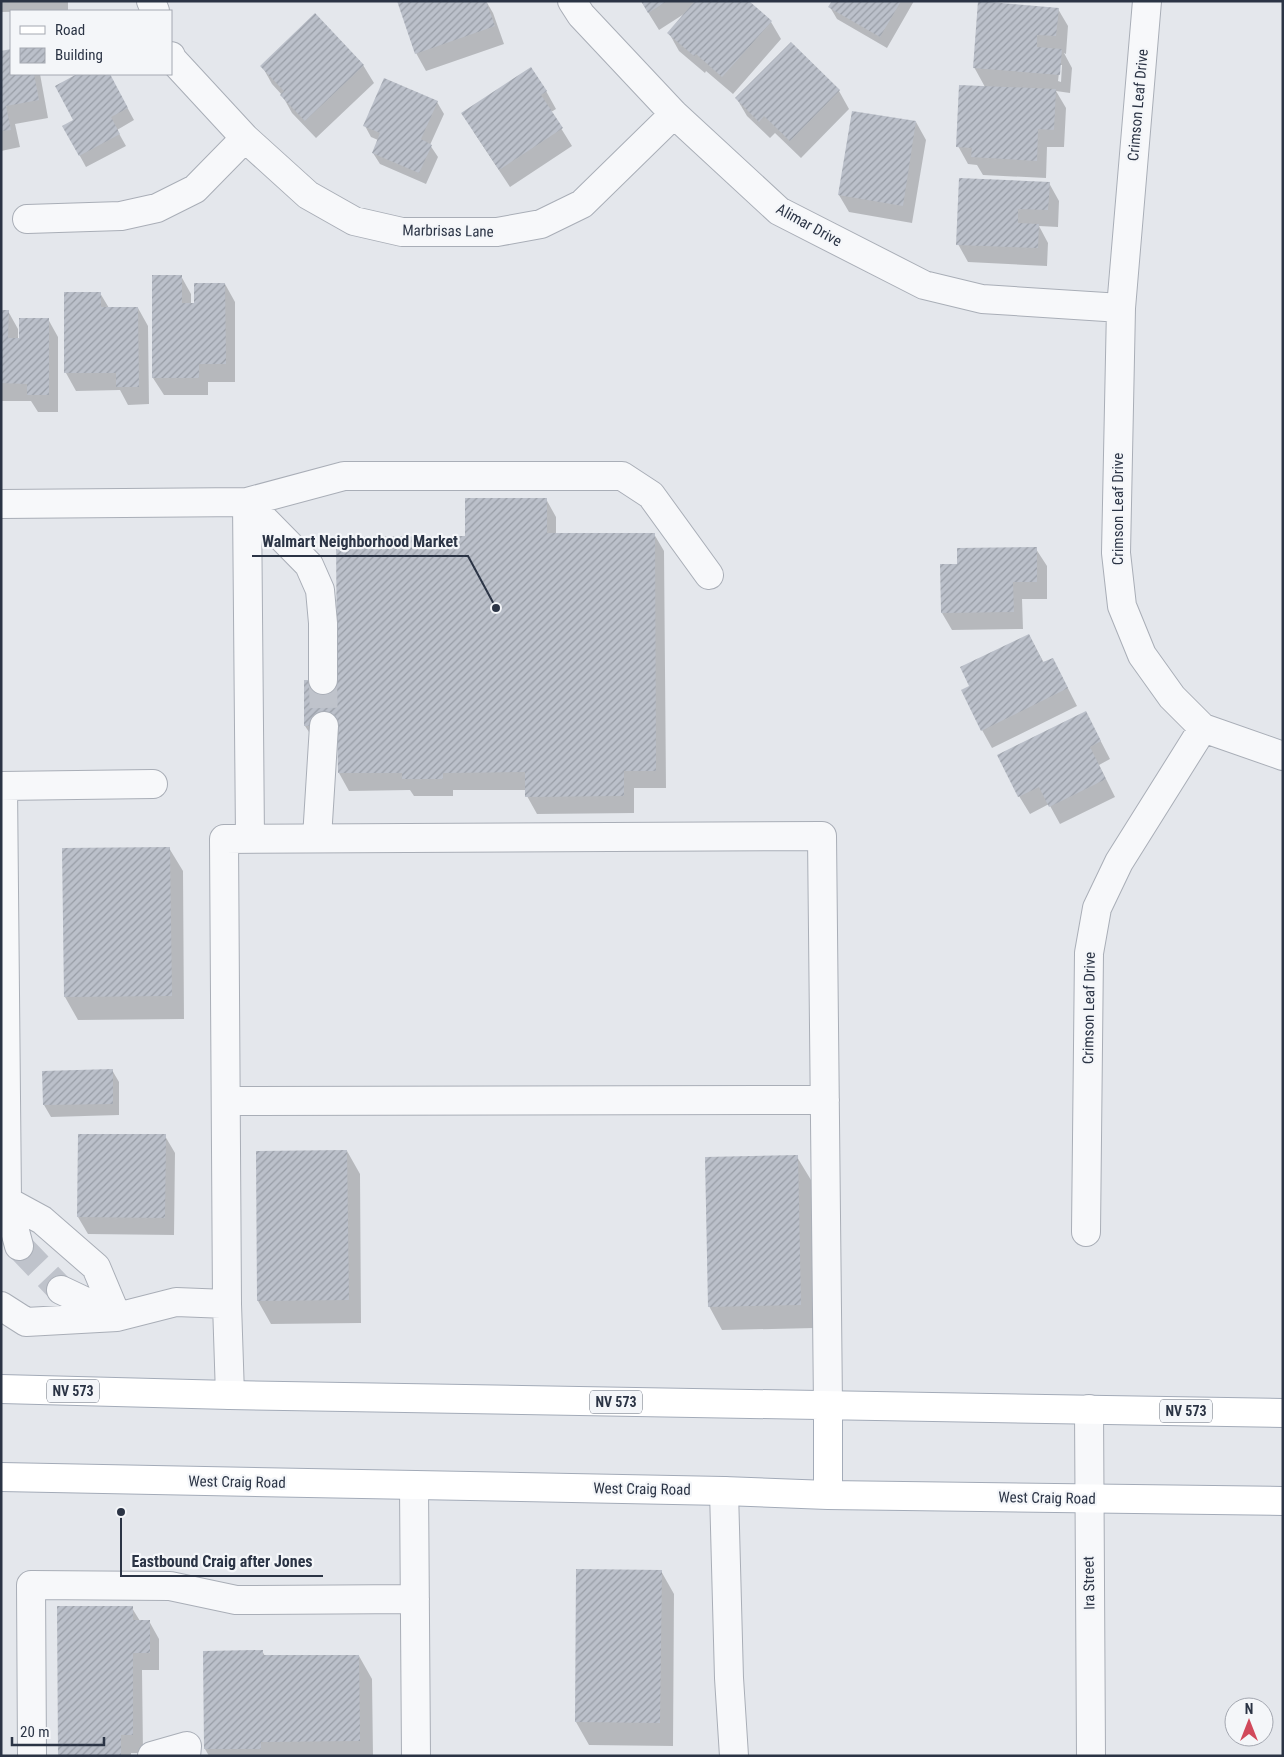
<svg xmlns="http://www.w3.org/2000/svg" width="1284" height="1757" viewBox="0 0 1284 1757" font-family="'Roboto Condensed',sans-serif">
  <defs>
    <pattern id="building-hatch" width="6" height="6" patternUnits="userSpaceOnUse" patternTransform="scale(1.25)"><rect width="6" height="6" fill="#bbc0ca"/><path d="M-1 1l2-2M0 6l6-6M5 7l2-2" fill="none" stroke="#989da6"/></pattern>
  </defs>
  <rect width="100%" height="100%" fill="#e4e7ec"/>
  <!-- shadow -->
  <path fill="#0003" fill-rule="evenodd" d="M1,1H68V11L1,12Z
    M398,1H486L493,13L504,44L426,71L416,53Z
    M641,1H748L771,22L781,39L733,94L706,71L705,73L679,51L669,33L684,14L659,30Z
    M833,1H914L887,48L837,19L830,7Z
    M1058,9L1068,26L1066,54L1064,53L1072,68L1070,93L1056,91L1066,108L1064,147H1047L1046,178L983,175L977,165L968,164L958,146L985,87L974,67ZM1060,65H1062L1061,82L1058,81Z
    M11,50V74H40L48,118L15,124L20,147L1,151V52Z
    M363,65L374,83L316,138L292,113L282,95L272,84L262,66Z
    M80,74H109L134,120L117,130L126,146L86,167L64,127L75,121L56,86Z
    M546,91L556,109L551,112L572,146L510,187L473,131Z
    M839,91L849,109L801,158L775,133L770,138L747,116L737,99Z
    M437,102L444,114L430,145L438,157L426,184L380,164L373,153L378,140L371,137L365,126Z
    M916,122L926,140L912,223L849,212L839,195Z
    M1049,183L1059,201L1058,227L1039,226L1048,243L1047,266L968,262L958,244Z
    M181,276L191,294V304H195L225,284L235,302V382H208V395H164L153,378Z
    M100,293L109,308H138L148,326L149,404L128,405L120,390L76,391L66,373L65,294Z
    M1,311H8L18,329V339L48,319L58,337V412H38L31,401H1Z
    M546,499L556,517V534H654L664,551L666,788H634V813L537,814L527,796V790H453V796H414L410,790L349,791L339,773V732H309L305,726V682L336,681L467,537Z
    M1036,549L1047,566V599H1022L1023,629L952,630L942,613L959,565Z
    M1029,635L1044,663L1053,659L1077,706L992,748L982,730L971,686Z
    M1095,730L1110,759L1099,765L1115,797L1060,824L1049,804L1030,814L1019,796Z
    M169,848L183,871L184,1019L78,1020L65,997L63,849Z
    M112,1070L119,1082V1115L51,1117L44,1105Z
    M165,1136L175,1153L174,1235L88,1234L78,1217Z
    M347,1151L360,1174L361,1323L271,1324L258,1301Z
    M797,1157L811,1180L814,1328L722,1330L709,1306Z
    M661,1571L674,1594L673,1746L589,1745L576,1722Z
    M132,1608L140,1621H149L159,1639V1670H142L143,1753H131V1756H59Z
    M262,1651L265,1656H359L372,1679L373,1756H209L205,1749Z"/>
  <!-- building -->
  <path fill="url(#building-hatch)" d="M397,1H486L495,26L415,54Z
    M641,1H667L648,13Z
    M695,1H749L772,21L722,77L696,54L694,56L667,33Z
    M832,1H901L880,37L828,7Z
    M978,1L1059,8L1056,36L1037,35V47L1062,49L1060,75L973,68Z
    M315,13L364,65L305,121L280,95L284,91L260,66Z
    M791,42L840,90L790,141L764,116L759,122L735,98Z
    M11,49V74H34L39,100L6,106L11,130L1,131V51Z
    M531,67L547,91L541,95L563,128L499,170L461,113Z
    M77,74H110L128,108L111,117L120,134L79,156L62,126L73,120L55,86Z
    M384,78L438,101L421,139L432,145L419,173L372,153L380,133L363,126Z
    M959,85L1056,89L1054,130L1038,129L1037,161L971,157L972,148L956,147Z
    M852,111L916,121L903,206L838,195Z
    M959,178L1050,182L1048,210L1018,209V223L1039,224L1038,248L956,245Z
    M152,275H182V303H194V283H225L226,364H199V378H152Z
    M64,292H101V307H138L139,387H116V373H64Z
    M1,310H9L8,338H19V318H49V395H27V384L1,383Z
    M465,498H547V533H655L656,771H624V796L525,797V772L443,773V779H402V773H338L337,726H304V680H337L336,537L465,536Z
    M1037,547V582H1013L1014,612L941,613L940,564H957V548Z
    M1029,634L1043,662L1053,658L1068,688L981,731L961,690L969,686L960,667Z
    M1086,711L1101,741L1090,747L1106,779L1049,807L1039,787L1018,797L997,755Z
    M170,847L172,996L64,997L62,848Z
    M113,1069V1104L43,1105L42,1071Z
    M78,1134H166L165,1218L77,1217Z
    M347,1150L349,1300L257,1301L256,1151Z
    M798,1155L801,1305L708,1307L705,1157Z
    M576,1569L662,1570L660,1723L575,1722Z
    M57,1606H133V1620H150V1653H133V1735H121V1755H58Z
    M263,1650V1655H359L360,1741L261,1742V1749H204L203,1651Z"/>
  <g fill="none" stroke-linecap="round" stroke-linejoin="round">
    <!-- minor-tunnel -->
    <path stroke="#bfc3cb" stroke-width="28" stroke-dasharray="28 14" stroke-linecap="butt" d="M323,680L324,726
      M19,1246L61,1290"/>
    <!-- minor casing -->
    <g stroke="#a9aeb7" stroke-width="30">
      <path id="minor" d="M151,1L155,11
        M572,1L581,15L674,114L779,211L924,285L982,299L1121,308
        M1147,1L1121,308L1116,553L1122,606L1142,655L1172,697L1203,728L1283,756
        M171,56L172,59L245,138L308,195L354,221L402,232H497L541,224L582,204L674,114
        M27,219L121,216L157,208L195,189L245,138
        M1,504L247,502L250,839
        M323,680V623L320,590L309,565L247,502L344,476H622L651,495L709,575
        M1,786L153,784
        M3,786L7,1201L19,1246
        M317,838L324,726
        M226,1101L825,1100
        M7,1201L42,1220L96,1267L117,1317
        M1086,1232L1089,953L1097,908L1119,862L1203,728
        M61,1290L116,1316
        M1,1306L26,1322L117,1317L176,1302L227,1304
        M230,1395L227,1304L224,839L822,836L828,1406
        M1089,1409L1091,1756
        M414,1485L416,1756
        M724,1491L729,1678L734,1756
        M32,1756L31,1585L170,1586L236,1600L415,1599
        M152,1756L187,1746L186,1756"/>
    </g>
    <!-- major casing -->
    <g stroke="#a3abb8" stroke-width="30">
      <path id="major" d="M1,1389L230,1395L1283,1413
        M1,1477L724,1491L828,1495L1283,1501
        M828,1495V1406"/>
    </g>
    <!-- minor -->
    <use href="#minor" stroke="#f7f8fa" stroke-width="28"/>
    <!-- major -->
    <use href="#major" stroke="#fff" stroke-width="28"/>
  </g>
  <g text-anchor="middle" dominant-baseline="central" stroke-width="4.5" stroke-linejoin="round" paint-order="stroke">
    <!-- shield labels -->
    <g fill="#f4f6f9" stroke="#676e7b" stroke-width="1">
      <rect x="47" y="1379.5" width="52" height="23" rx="4"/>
      <rect x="590" y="1390.5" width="52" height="23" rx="4"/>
      <rect x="1160" y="1399.5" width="52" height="23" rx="4"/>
    </g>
    <g font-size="14" font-weight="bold" fill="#2b3445">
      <text x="73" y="1391">NV 573</text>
      <text x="616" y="1402">NV 573</text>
      <text x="1186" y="1411">NV 573</text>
    </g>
    <!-- street labels -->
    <g font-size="15" fill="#2b3445" stroke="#f4f6f9">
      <text transform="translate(1138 105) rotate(-85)">Crimson Leaf Drive</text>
      <text transform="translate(809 225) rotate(29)">Alimar Drive</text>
      <text transform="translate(448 231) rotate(1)">Marbrisas Lane</text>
      <text transform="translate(1118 509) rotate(-90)">Crimson Leaf Drive</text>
      <text transform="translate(1089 1008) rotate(-89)">Crimson Leaf Drive</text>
      <text transform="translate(237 1482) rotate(1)">West Craig Road</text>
      <text transform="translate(642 1489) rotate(1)">West Craig Road</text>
      <text transform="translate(1047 1498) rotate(1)">West Craig Road</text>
      <text transform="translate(1089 1583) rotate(-91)">Ira Street</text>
    </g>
  </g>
  <!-- callouts -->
  <path fill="none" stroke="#2b3445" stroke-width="2" d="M496 608L468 556H252M121 1512L121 1576H323"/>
  <g fill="#2b3445" stroke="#f4f6f9" stroke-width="2">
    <circle cx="496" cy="608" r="5"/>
    <circle cx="121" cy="1512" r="5"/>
  </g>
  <g font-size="16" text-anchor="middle" font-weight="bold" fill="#2b3445" stroke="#f4f6f9" stroke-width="4.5" stroke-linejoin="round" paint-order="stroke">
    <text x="360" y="547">Walmart Neighborhood Market</text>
    <text x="222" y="1567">Eastbound Craig after Jones</text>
  </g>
  <!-- border -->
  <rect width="1284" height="1757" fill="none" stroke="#2b3445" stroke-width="5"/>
  <!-- legend -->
  <rect x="10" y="10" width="162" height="65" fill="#f4f6f9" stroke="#a4a8b1"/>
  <rect x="20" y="26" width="25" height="8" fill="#ffffff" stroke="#a4a8b1"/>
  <text x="55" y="35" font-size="15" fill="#2b3445">Road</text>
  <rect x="20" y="48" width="25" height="15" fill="url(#building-hatch)" stroke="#a4a8b1"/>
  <text x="55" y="60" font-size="15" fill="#2b3445">Building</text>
  <!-- north arrow -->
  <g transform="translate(1249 1722)"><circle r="24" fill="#f4f6f9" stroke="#a4a8b1"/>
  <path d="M0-4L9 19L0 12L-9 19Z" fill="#d1495b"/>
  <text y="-8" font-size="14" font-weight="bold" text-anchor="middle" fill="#2b3445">N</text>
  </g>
  <!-- scale -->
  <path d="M12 1737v8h92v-8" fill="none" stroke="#2b3445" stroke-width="2.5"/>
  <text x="20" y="1737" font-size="15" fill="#2b3445" stroke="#f4f6f9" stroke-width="4" paint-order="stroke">20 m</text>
</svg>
